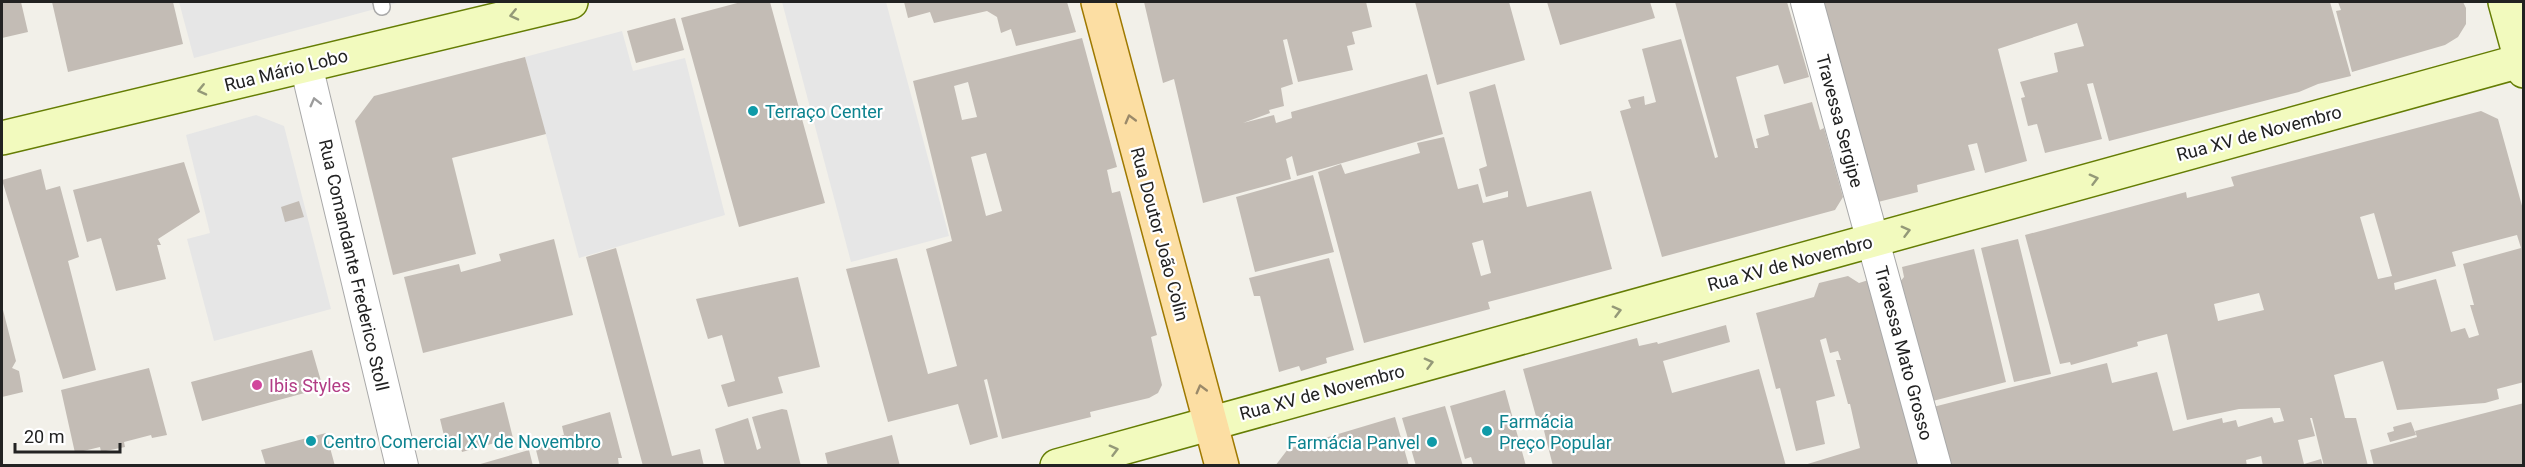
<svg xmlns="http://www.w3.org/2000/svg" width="2525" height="467" viewBox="0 0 2525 467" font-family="Roboto,sans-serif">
  <rect width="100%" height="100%" fill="#f2f0e9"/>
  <!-- parking -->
  <path fill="#e6e6e6" d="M179,2H401L194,58Z
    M782,2H886L949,236L851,262Z
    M622,31L633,71L685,58L725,215L579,258L525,57Z
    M256,115L284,126L331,309L214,341L187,239L210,233L186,135Z"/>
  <!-- building -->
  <path fill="#c3bcb5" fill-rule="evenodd" d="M2,2H21L28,32L2,38Z
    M52,2H173L183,44L68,72Z
    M741,2H770L825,203L739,227L681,18Z
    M904,2H1067L1076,32L1016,46L1011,29L1001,33L997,17L987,11L934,23L930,12L908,18Z
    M1144,2H1366L1372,27L1352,32L1355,44L1347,46L1353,70L1298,82L1287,39L1283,40L1293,84L1281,88L1284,106L1269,110L1270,113L1243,123L1274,115L1276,123L1292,118L1291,112L1427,74L1443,134L1297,176L1292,156L1286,159L1291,179L1203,203L1174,79L1163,83Z
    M1415,2H1509L1525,60L1437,85Z
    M1547,2H1650L1655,18L1560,45Z
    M1675,2H1787L1809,77L1784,84L1778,65L1736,77L1755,148H1758L1756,139L1769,135L1764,115L1812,102L1820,130L1824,128L1843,197L1835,210L1662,257L1620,111L1631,108L1628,100L1644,96L1645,105L1656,102L1642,49L1681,39L1715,158L1718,157Z
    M1815,2H2330L2351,76L2318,84L2299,92L2109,141L2093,83L2087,84L2102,139L2045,153L2037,124L2028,126L2021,98L2025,97L2020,82L2058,72L2054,53L2084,46L2077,23L1998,49L2027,161L1985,173L1977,143L1968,145L1975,170L1917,185L1918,192L1870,204Z
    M2338,2H2463L2466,8V24L2458,37L2445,45L2352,72L2336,11L2341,10Z
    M675,18L684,50L636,63L627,31Z
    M1082,38L1117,167L1107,170L1112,193L1120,191L1157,335L1151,337L1162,385L1158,393L1149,398L1090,412L1091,417L1002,439L987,379L984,380L998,437L970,445L958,404L888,422L846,269L897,258L928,374L957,366L926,249L952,241L913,81ZM968,82L977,117L962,120L954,86ZM986,153L1002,211L986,216L971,157Z
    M525,57L546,134L452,158L476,254L393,275L355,121L374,96Z
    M1495,84L1527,207L1591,191L1612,269L1488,302L1490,309L1364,343L1318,172L1341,164L1345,174L1420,153L1417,143L1444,137L1458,189L1478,184L1483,203L1508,197V191L1486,197L1479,169L1487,166L1469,92ZM1483,240L1491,273L1481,276L1472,243Z
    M2481,111L2498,119L2524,213V382L2497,389L2499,399L2485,403L2397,410L2383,361L2334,375L2345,418H2356L2368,466H2324L2312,418H2310L2315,436L2298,440L2304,464L2321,459L2323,466H2263L2261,456L2246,460L2247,466H1948L1933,407L2107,363L2112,383L2157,372L2173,431L2222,418L2223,423L2236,420L2238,427L2272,417L2274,423L2284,421L2280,408L2239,409L2187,420L2167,334L2137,342L2138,346L2071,365L2070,362L2060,364L2025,235L2186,192L2187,198L2234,186L2231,177ZM2374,213L2392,276L2378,279L2360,217ZM2517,235L2521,248L2463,264L2474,305H2470L2479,335L2469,338L2465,328L2451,332L2436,279L2395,290L2394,283L2456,266L2452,252ZM2259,293L2264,310L2218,321L2214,304Z
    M184,162L200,212L158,239L161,245H157L166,279L116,291L101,238L87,242L73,190Z
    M41,169L46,190L60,186L79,257L68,261L96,370L63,379L2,180Z
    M1313,175L1334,252L1255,272L1236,197Z
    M299,201L304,217L285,222L281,207Z
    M554,239L573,315L423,353L404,277L459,264L461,272L501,261L499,254Z
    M2018,239L2051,374L2014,382L1981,248Z
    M616,248L672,456L700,449L704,466H643L586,257Z
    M1974,249L2006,382L1929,402L1899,283L1904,277L1902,267Z
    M1329,258L1354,350L1326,358L1327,363L1301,371L1299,366L1279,372L1260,296H1254L1249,278Z
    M1848,276L1859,283L1878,277L1925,466H1801L1860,448L1850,404H1848L1836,360H1841L1838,351L1830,353L1826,338L1820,340L1835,396L1816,401L1825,444L1796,451L1780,388L1776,389L1756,313L1814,297L1819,283Z
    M798,277L820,367L778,377L783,393L728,407L721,385L735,381L722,335L708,339L696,299Z
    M2,306L16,361L12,368L19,371L23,392L2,397Z
    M1726,325L1730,342L1663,361L1672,393L1759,369L1786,466H1553L1541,419L1537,420L1523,369L1637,338L1639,346L1657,342L1658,344Z
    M312,350L323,388L202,421L191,382Z
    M149,368L167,435L152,438L151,435L124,442L125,447L101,452L100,447L75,453L61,390Z
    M1505,390L1526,466H1474L1471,457L1465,459L1450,406Z
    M504,402L513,438L462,452L459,441L446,444L440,419Z
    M2524,403V466H2374L2370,450L2417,437L2415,431Z
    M1445,406L1463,466H1416L1402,418Z
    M782,409L787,410L801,466H725L715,429L748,418L757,450L761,448L752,417Z
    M610,412L622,458H618L619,466H540L534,442L564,435L562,426Z
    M1395,417L1409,466H1275L1288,449Z
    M2411,422L2416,435L2390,442L2387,433L2394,431L2393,427Z
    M326,433L335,466H266L261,450Z
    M892,435L900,466H828L825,453Z
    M529,450L533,466H477V465Z"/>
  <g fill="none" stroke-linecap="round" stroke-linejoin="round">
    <!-- lane casing -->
    <g stroke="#a9a9a9" stroke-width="18">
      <path id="lane" d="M381,2L382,7"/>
    </g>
    <!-- street casing -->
    <g stroke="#a9a9a9" stroke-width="34">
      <path id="street" d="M1807,2L1935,466
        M306,65L402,466"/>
    </g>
    <!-- secondary casing -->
    <g stroke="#657d04" stroke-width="36">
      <path id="secondary" d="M2505,2L2524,71
        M2,138L571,2
        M1057,466L2524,60"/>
    </g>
    <!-- primary casing -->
    <g stroke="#9f7900" stroke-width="36">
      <path id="primary" d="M1098,2L1222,466"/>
    </g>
    <!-- lane -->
    <use href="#lane" stroke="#fff" stroke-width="15"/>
    <!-- street -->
    <use href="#street" stroke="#fff" stroke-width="32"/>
    <!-- secondary -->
    <use href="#secondary" stroke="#f2fabe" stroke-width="33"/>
    <!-- primary -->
    <use href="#primary" stroke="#fcdea3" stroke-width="33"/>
  </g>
  <!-- one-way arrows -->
  <defs><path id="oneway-chevron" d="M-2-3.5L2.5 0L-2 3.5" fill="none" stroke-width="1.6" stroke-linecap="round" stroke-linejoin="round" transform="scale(1.5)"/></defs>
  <g stroke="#949978">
    <use href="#oneway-chevron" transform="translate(514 15) rotate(167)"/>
    <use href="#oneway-chevron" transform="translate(202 90) rotate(167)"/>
    <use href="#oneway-chevron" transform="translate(2094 179) rotate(-15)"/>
    <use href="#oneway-chevron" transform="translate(1906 231) rotate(-15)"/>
    <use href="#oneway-chevron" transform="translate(1617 311) rotate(-15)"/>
    <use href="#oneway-chevron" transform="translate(1429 363) rotate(-15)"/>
    <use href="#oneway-chevron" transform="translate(1114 450) rotate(-15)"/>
  </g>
  <use stroke="#9c9c9c" href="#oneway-chevron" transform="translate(315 102) rotate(-104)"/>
  <g stroke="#9a8969">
    <use href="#oneway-chevron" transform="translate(1130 119) rotate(-105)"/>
    <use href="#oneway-chevron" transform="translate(1201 389) rotate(-105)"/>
  </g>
  <!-- markers -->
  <g fill="#0f9aa8" stroke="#fff" stroke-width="2">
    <circle cx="753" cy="111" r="6"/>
    <circle cx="1487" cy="431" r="6"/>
    <circle cx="311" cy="441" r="6"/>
    <circle cx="1432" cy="442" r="6"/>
  </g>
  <circle fill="#d1479c" stroke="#fff" stroke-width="2" cx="257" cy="385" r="6"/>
  <g text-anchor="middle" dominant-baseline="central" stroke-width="4.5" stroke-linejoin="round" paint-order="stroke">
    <!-- street labels -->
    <g font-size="18" fill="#222" stroke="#fff">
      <text transform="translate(286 70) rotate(-14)">Rua Mário Lobo</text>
      <text transform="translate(1840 121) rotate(75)">Travessa Sergipe</text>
      <text transform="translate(2259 133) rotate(-15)">Rua XV de Novembro</text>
      <text transform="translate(1160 234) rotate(75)">Rua Doutor João Colin</text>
      <text transform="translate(1790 263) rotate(-15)">Rua XV de Novembro</text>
      <text transform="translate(354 265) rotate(77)">Rua Comandante Frederico Stoll</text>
      <text transform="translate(1904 353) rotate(75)">Travessa Mato Grosso</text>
      <text transform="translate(1322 392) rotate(-15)">Rua XV de Novembro</text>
    </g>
    <!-- culture labels -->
    <g font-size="18" fill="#0d838f" stroke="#fff" text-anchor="start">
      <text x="765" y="111">Terraço Center</text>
      <text x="1499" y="421">Farmácia<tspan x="1499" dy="21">Preço Popular</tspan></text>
      <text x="323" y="441">Centro Comercial XV de Novembro</text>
      <text x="1420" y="442" text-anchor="end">Farmácia Panvel</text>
    </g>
    <!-- hotel labels -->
    <g font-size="18" fill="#b23c85" stroke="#fff" text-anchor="start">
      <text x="269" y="385">Ibis Styles</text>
    </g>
  </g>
  <!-- border -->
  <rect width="2525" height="467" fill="none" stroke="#222222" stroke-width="6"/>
  <!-- scale -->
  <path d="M15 443v9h105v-9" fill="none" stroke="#222222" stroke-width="3"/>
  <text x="24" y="443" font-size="18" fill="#222222" stroke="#ffffff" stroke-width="4.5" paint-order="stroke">20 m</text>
</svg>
